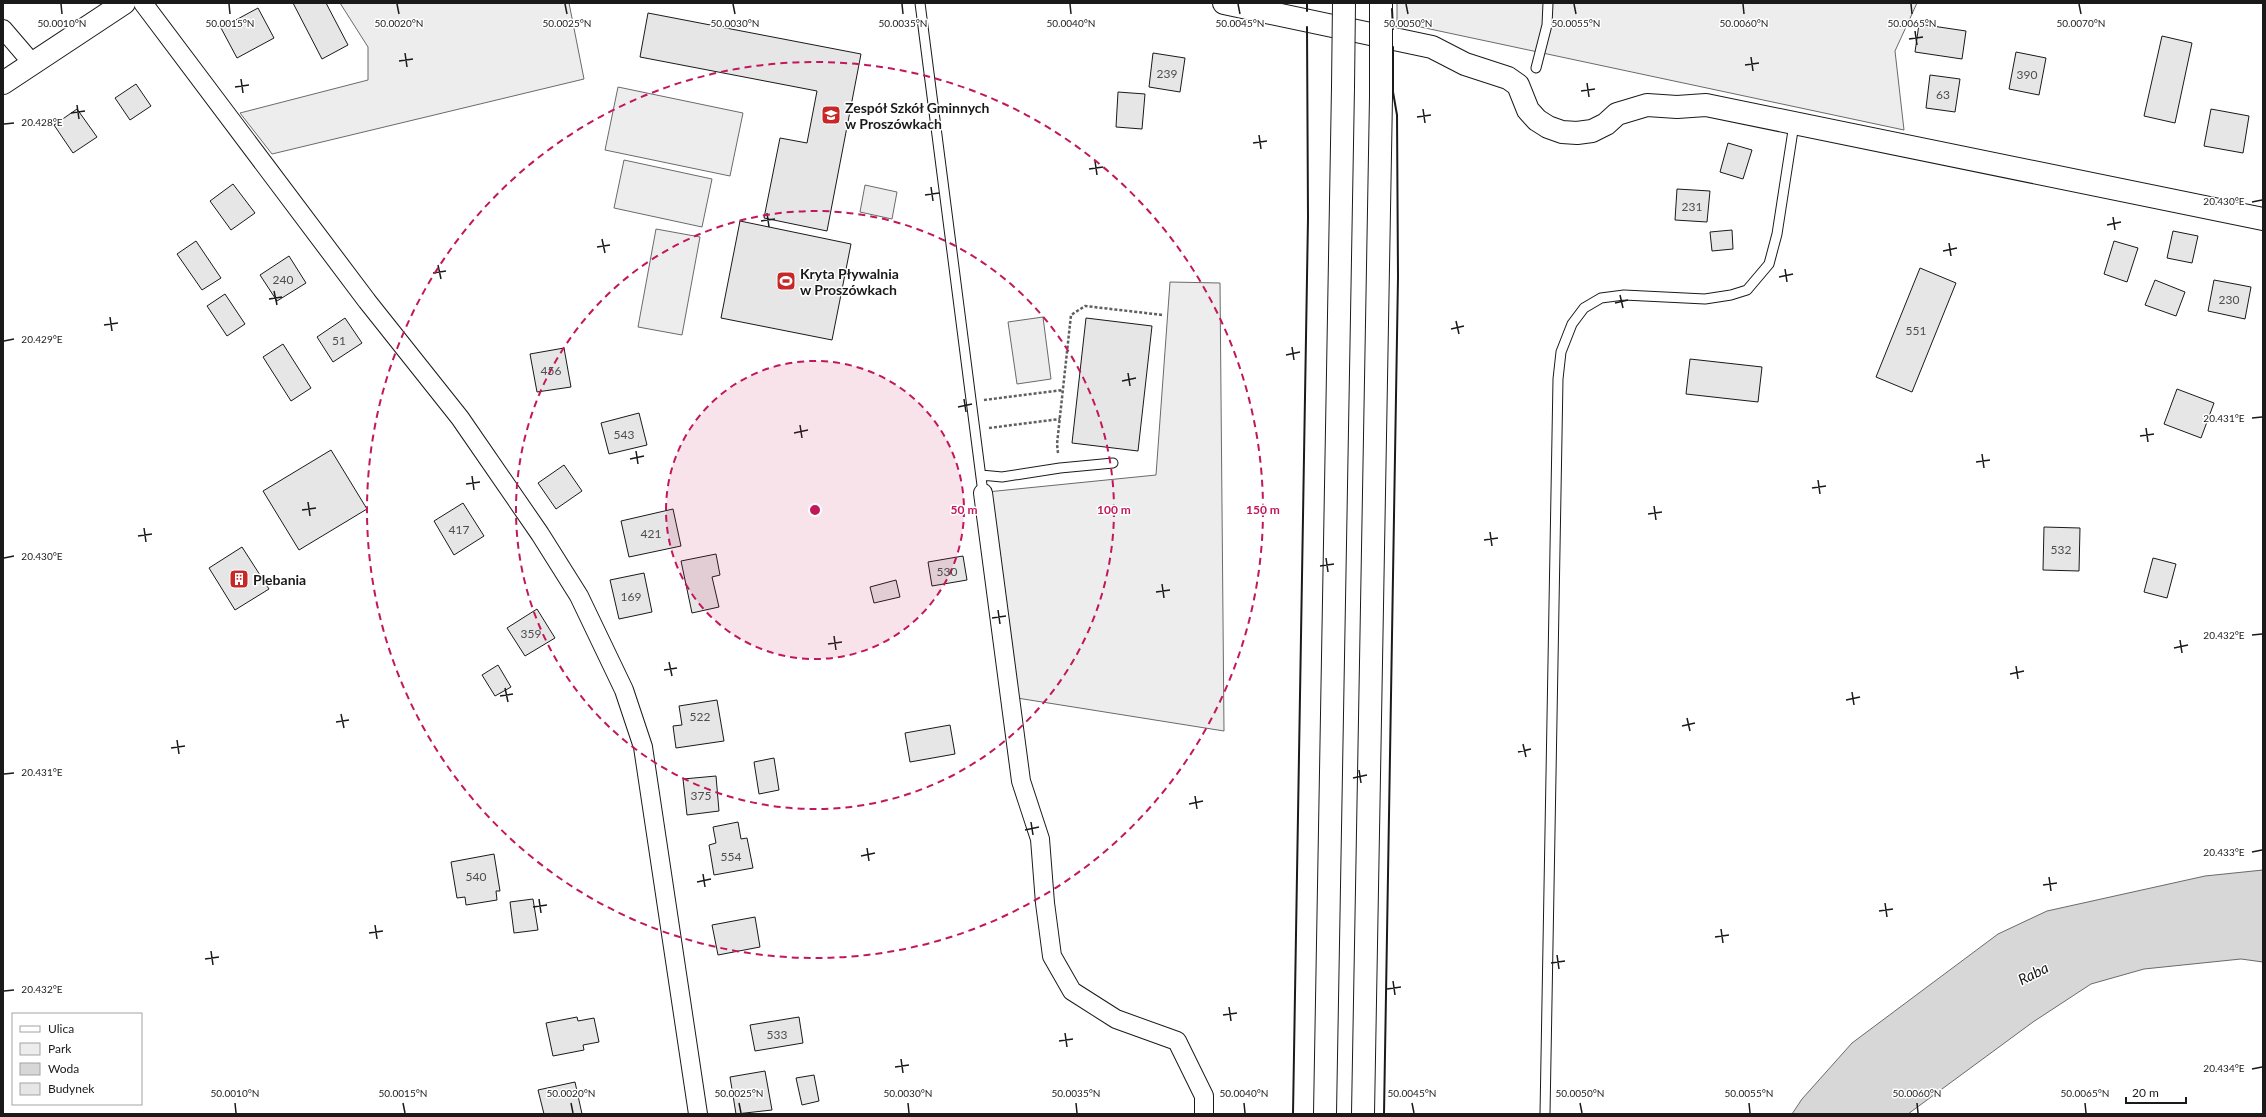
<svg xmlns="http://www.w3.org/2000/svg" width="2266" height="1117" viewBox="0 0 2266 1117" font-family="Lato,sans-serif">
  <rect width="100%" height="100%" fill="#fff"/>
  <!-- green -->
  <path fill="#ededed" stroke="#6a6a6a" d="M340,3H569L584,79L272,154L240,113L368,80V47Z
    M1397,3H1917L1895,51L1904,130L1397,22Z
    M618,87L743,113L730,176L605,150Z
    M624,160L712,179L702,227L614,208Z
    M865,185L897,192L892,219L860,212Z
    M656,229L700,237L682,335L638,327Z
    M1170,282L1220,283L1224,731L1017,698L987,492L1156,475Z
    M1043,317L1051,379L1017,384L1008,322Z"/>
  <!-- water -->
  <path fill="#d7d7d7" stroke="#6a6a6a" d="M2263,870V962L2241,959L2144,969L2091,984L2033,1022L1908,1114H1792L1802,1099L1852,1043L1998,934L2047,911L2205,876Z"/>
  <!-- building -->
  <path fill="#e6e6e6" stroke="#1a1a1a" d="M293,3H326L348,45L322,59Z
    M258,8L274,38L237,58L221,28Z
    M648,13L861,54L827,231L764,218L780,138L807,143L817,91L640,57Z
    M1919,24L1966,31L1962,59L1915,52Z
    M2162,36L2192,43L2175,123L2144,116Z
    M2016,52L2046,58L2039,95L2009,89Z
    M1153,53L1185,58L1180,92L1149,87Z
    M1930,75L1960,79L1955,112L1926,108Z
    M136,84L151,106L130,120L115,98Z
    M1118,92L1145,94L1142,129L1116,127Z
    M77,109L97,137L73,153L54,125Z
    M2211,109L2249,116L2243,153L2204,146Z
    M1728,143L1752,150L1743,179L1720,172Z
    M233,184L255,213L231,230L210,201Z
    M1677,189L1710,191L1707,222L1675,220Z
    M740,221L851,244L832,340L721,318Z
    M1732,230L1733,249L1712,251L1710,232Z
    M2173,231L2198,236L2192,263L2167,258Z
    M196,241L221,278L202,290L177,254Z
    M2114,241L2138,248L2127,282L2104,274Z
    M289,256L306,283L277,301L260,275Z
    M1920,268L1956,283L1912,392L1876,377Z
    M2155,280L2185,292L2176,316L2145,305Z
    M2214,280L2251,287L2245,319L2208,311Z
    M225,294L245,324L227,336L207,306Z
    M345,318L362,343L333,362L317,337Z
    M1086,318L1152,326L1138,451L1072,443Z
    M283,344L311,388L291,401L263,357Z
    M564,348L571,387L537,392L530,354Z
    M1690,359L1762,367L1758,402L1686,394Z
    M2177,389L2214,403L2201,438L2164,424Z
    M639,413L647,445L609,454L601,423Z
    M331,450L367,509L299,550L263,491Z
    M564,465L582,491L556,509L538,483Z
    M463,503L484,536L454,555L434,521Z
    M673,509L681,546L629,557L621,521Z
    M2044,527L2080,528L2079,571L2043,570Z
    M242,547L269,589L235,610L209,568Z
    M716,554L720,575L712,577L719,607L692,613L681,561Z
    M963,556L967,580L932,586L928,562Z
    M2153,558L2176,564L2167,598L2144,592Z
    M644,573L652,612L619,619L610,580Z
    M896,580L900,597L874,603L870,587Z
    M537,609L555,638L525,656L507,628Z
    M498,665L511,687L495,696L482,675Z
    M717,700L724,741L676,748L673,726L682,725L679,706Z
    M950,725L955,754L910,762L905,733Z
    M774,758L779,790L759,794L754,762Z
    M716,776L719,811L687,815L683,779Z
    M738,822L741,839L747,838L753,868L714,875L709,845L716,843L713,827Z
    M494,854L500,891H496L497,900L466,905L465,897L457,898L451,862Z
    M533,899L538,930L514,933L510,902Z
    M755,917L760,947L718,955L712,925Z
    M577,1017L578,1021L594,1018L599,1042L583,1045L584,1050L553,1056L546,1023Z
    M799,1017L803,1043L755,1051L750,1025Z
    M765,1071L772,1110L736,1114L730,1077Z
    M814,1075L819,1101L802,1105L796,1078Z
    M575,1082L582,1114H544L538,1090Z"/>
  <g fill="none" stroke-linecap="round" stroke-linejoin="round">
    <!-- lane casing -->
    <g stroke="#1a1a1a" stroke-width="11">
      <path id="lane" d="M920,3L983,493
        M1536,68L1547,25L1548,3
        M981,475L1002,477L1060,468L1113,463
        M1545,1114L1558,379L1561,352L1572,324L1584,308L1601,298L1624,295L1705,299L1731,295L1747,290L1769,264L1777,234L1794,124"/>
    </g>
    <!-- street casing -->
    <g stroke="#1a1a1a" stroke-width="20">
      <path id="street" d="M143,3L367,301L460,418L540,534L579,596L624,690L643,747L698,1114
        M3,29L33,64
        M983,493L1021,781L1040,839L1045,903L1052,956L1072,991L1116,1019L1177,1041L1204,1096V1114"/>
    </g>
    <!-- secondary casing -->
    <g stroke="#1a1a1a" stroke-width="24">
      <path id="secondary" d="M1224,3L1432,47L1465,64L1508,78L1518,85L1528,110L1537,120L1548,127L1562,132L1577,133L1592,131L1606,124L1617,114L1647,105L1677,107L1706,105L2263,219
        M3,83L124,3"/>
    </g>
    <!-- highway casing -->
    <g stroke="#1a1a1a" stroke-width="24">
      <path id="highway" d="M1325,1114L1343,87
        M1363,1114L1381,97"/>
    </g>
    <!-- path -->
    <path stroke="#5f5f5f" stroke-width="2.5" stroke-dasharray="3 2" stroke-linecap="butt" d="M984,400L1063,390
      M989,428L1060,419
      M1058,453L1057,444L1071,315L1085,306L1163,315"/>
    <!-- lane -->
    <use href="#lane" stroke="#fff" stroke-width="9"/>
    <!-- street -->
    <use href="#street" stroke="#fff" stroke-width="18"/>
    <!-- secondary -->
    <use href="#secondary" stroke="#fff" stroke-width="22"/>
    <!-- highway -->
    <use href="#highway" stroke="#fff" stroke-width="22"/>
    <!-- highway-bridge casing -->
    <g stroke="#1a1a1a" stroke-width="24" stroke-linecap="butt">
      <path id="highway-bridge" d="M1343,87L1344,3
        M1381,97V3"/>
    </g>
    <!-- highway-bridge -->
    <use href="#highway-bridge" stroke="#fff" stroke-width="22"/>
    <!-- wall -->
    <path stroke="#1a1a1a" stroke-width="2" d="M1307,3V11
      M1392,9L1393,29
      M1293,1114L1308,218L1307,27
      M1384,1114L1398,277L1397,115L1393,92V47"/>
  </g>
  <!-- ticks -->
  <path fill="none" stroke="#1a1a1a" stroke-width="1.5" d="M61,4L62,14M229,4L230,14M397,4L399,14M565,4L567,14M733,4L735,14M902,4L903,14M1070,4L1071,14M1238,4L1240,14M1406,4L1408,14M1574,4L1576,14M1743,4L1744,14M1911,4L1912,14M2079,4L2081,14M1915,31L1917,45M1909,39L1923,37M405,53L407,67M1751,57L1753,71M399,61L413,59M1745,65L1759,63M241,79L243,93M1587,83L1589,97M235,87L249,85M1581,91L1595,89M77,105L79,119M1423,109L1425,123M71,113L85,111M1417,117L1431,115M4,124L14,123M1259,135L1261,149M1253,143L1267,141M1095,161L1097,175M1089,169L1103,167M931,187L933,201M925,195L939,193M2252,202L2262,200M767,213L769,227M2113,217L2115,230M761,221L775,219M2107,225L2121,222M602,239L605,253M1949,243L1951,256M597,247L610,245M1943,251L1957,248M438,265L441,279M1785,269L1787,282M433,273L446,271M1779,277L1793,274M274,291L277,305M1620,295L1623,308M269,299L282,297M1615,303L1628,300M110,317L112,331M1456,321L1459,334M104,325L118,323M1451,329L1464,326M4,341L14,339M1292,347L1294,360M1286,355L1300,352M1128,373L1130,386M1122,381L1136,378M964,399L966,412M958,407L972,404M2252,418L2262,417M800,425L802,438M2146,428L2148,442M794,433L808,430M2140,436L2154,434M636,451L638,464M1982,454L1984,468M630,459L644,456M1976,462L1990,460M472,476L474,490M1818,480L1820,494M466,484L480,482M1812,488L1826,486M308,502L310,516M1654,506L1656,520M302,510L316,508M1648,514L1662,512M144,528L146,542M1490,532L1492,546M138,536L152,534M1484,540L1498,538M4,558L14,556M1326,558L1328,572M1320,566L1334,564M1162,584L1164,598M1156,592L1170,590M998,610L1000,624M992,618L1006,616M2252,635L2262,634M834,636L836,650M2180,640L2182,653M828,644L842,642M2174,648L2188,645M669,662L672,676M2016,666L2018,679M664,670L677,668M2010,674L2024,671M505,688L508,702M1852,692L1854,705M500,696L513,694M1846,700L1860,697M341,714L344,728M1687,718L1690,731M336,722L349,720M1682,726L1695,723M177,740L179,754M1523,744L1526,757M171,748L185,746M1518,752L1531,749M1359,770L1361,783M4,774L14,773M1353,778L1367,775M1195,796L1197,809M1189,804L1203,801M1031,822L1033,835M1025,830L1039,827M867,848L869,861M2252,852L2262,850M861,856L875,853M703,874L705,887M2049,877L2051,891M697,882L711,879M2043,885L2057,883M539,899L541,913M1885,903L1887,917M533,907L547,905M1879,911L1893,909M375,925L377,939M1721,929L1723,943M369,933L383,931M1715,937L1729,935M211,951L213,965M1557,955L1559,969M205,959L219,957M1551,963L1565,961M1393,981L1395,995M1387,989L1401,987M4,991L14,990M1229,1007L1231,1021M1223,1015L1237,1013M1065,1033L1067,1047M1059,1041L1073,1039M901,1059L903,1073M895,1067L909,1065M2252,1069L2262,1067M235,1103L236,1113M403,1103L405,1113M571,1103L573,1113M739,1103L741,1113M908,1103L909,1113M1076,1103L1077,1113M1244,1103L1245,1113M1412,1103L1414,1113M1580,1103L1582,1113M1749,1103L1750,1113M1917,1103L1918,1113M2085,1103L2086,1113"/>
  <!-- distance rings -->
  <circle cx="815" cy="510" r="149" fill="#c2185b" fill-opacity=".12"/>
  <g fill="none" stroke="#c2185b" stroke-width="2" stroke-dasharray="7 5">
    <circle cx="815" cy="510" r="149"/>
    <circle cx="815" cy="510" r="299"/>
    <circle cx="815" cy="510" r="448"/>
  </g>
  <!-- icons -->
  <defs>
    <g id="school-square" transform="scale(1)"><rect x="-9" y="-9" width="18" height="18" rx="4" fill="#c62828" stroke="#fff"/><path d="M0-5L7-2L0 1L-7-2ZM-4 1L0 2.5L4 1V4Q0 6-4 4Z" fill="#fff"/></g>
    <g id="stadium-square" transform="scale(1)"><rect x="-9" y="-9" width="18" height="18" rx="4" fill="#c62828" stroke="#fff"/><path d="M0-5a6.5 5 0 1 0 0 10a6.5 5 0 1 0 0-10ZM-3.5-1.8h7v3.6h-7Z" fill="#fff"/></g>
    <g id="building-square" transform="scale(1)"><rect x="-9" y="-9" width="18" height="18" rx="4" fill="#c62828" stroke="#fff"/><path d="M-4-6H4V6H1V3H-1V6H-4ZM-2.5-4.3h1.7v1.8h-1.7ZM.8-4.3h1.7v1.8H.8ZM-2.5-1h1.7V.8h-1.7ZM.8-1h1.7V.8H.8Z" fill="#fff"/></g>
  </defs>
  <g fill-rule="evenodd">
    <use href="#school-square" x="831" y="115"/>
    <use href="#stadium-square" x="786" y="281"/>
    <use href="#building-square" x="239" y="579"/>
  </g>
  <g text-anchor="middle" dominant-baseline="central" stroke-width="3" stroke-linejoin="round" paint-order="stroke">
    <!-- number labels -->
    <g font-size="12" fill="#4d4d4d">
      <text x="1167" y="73">239</text>
      <text x="2027" y="74">390</text>
      <text x="1943" y="94">63</text>
      <text x="1692" y="206">231</text>
      <text x="283" y="279">240</text>
      <text x="2229" y="299">230</text>
      <text x="1916" y="330">551</text>
      <text x="339" y="340">51</text>
      <text x="551" y="370">456</text>
      <text x="624" y="434">543</text>
      <text x="459" y="529">417</text>
      <text x="651" y="533">421</text>
      <text x="2061" y="549">532</text>
      <text x="947" y="571">530</text>
      <text x="631" y="596">169</text>
      <text x="531" y="633">359</text>
      <text x="700" y="716">522</text>
      <text x="701" y="795">375</text>
      <text x="731" y="856">554</text>
      <text x="476" y="876">540</text>
      <text x="777" y="1034">533</text>
    </g>
    <!-- poi labels -->
    <g font-size="14" font-weight="bold" fill="#1a1a1a" stroke="#fff" text-anchor="start">
      <text x="845" y="107">Zespół Szkół Gminnych<tspan x="845" dy="16">w Proszówkach</tspan></text>
      <text x="800" y="273">Kryta Pływalnia<tspan x="800" dy="16">w Proszówkach</tspan></text>
      <text x="253" y="579">Plebania</text>
    </g>
    <!-- water labels -->
    <g font-size="15" font-style="italic" fill="#1a1a1a" stroke="#fff">
      <text transform="translate(2033 973) rotate(-27)">Raba</text>
    </g>
  </g>
  <g font-size="10" text-anchor="middle" fill="#1a1a1a" stroke="#fff" stroke-width="3" stroke-linejoin="round" paint-order="stroke">
    <text x="62" y="27">50.0010°N</text>
    <text x="230" y="27">50.0015°N</text>
    <text x="399" y="27">50.0020°N</text>
    <text x="567" y="27">50.0025°N</text>
    <text x="735" y="27">50.0030°N</text>
    <text x="903" y="27">50.0035°N</text>
    <text x="1071" y="27">50.0040°N</text>
    <text x="1240" y="27">50.0045°N</text>
    <text x="1408" y="27">50.0050°N</text>
    <text x="1576" y="27">50.0055°N</text>
    <text x="1744" y="27">50.0060°N</text>
    <text x="1912" y="27">50.0065°N</text>
    <text x="2081" y="27">50.0070°N</text>
    <text x="42" y="126">20.428°E</text>
    <text x="2224" y="205">20.430°E</text>
    <text x="42" y="343">20.429°E</text>
    <text x="2224" y="422">20.431°E</text>
    <text x="42" y="560">20.430°E</text>
    <text x="2224" y="639">20.432°E</text>
    <text x="42" y="776">20.431°E</text>
    <text x="2224" y="856">20.433°E</text>
    <text x="42" y="993">20.432°E</text>
    <text x="2224" y="1072">20.434°E</text>
    <text x="235" y="1097">50.0010°N</text>
    <text x="403" y="1097">50.0015°N</text>
    <text x="571" y="1097">50.0020°N</text>
    <text x="739" y="1097">50.0025°N</text>
    <text x="908" y="1097">50.0030°N</text>
    <text x="1076" y="1097">50.0035°N</text>
    <text x="1244" y="1097">50.0040°N</text>
    <text x="1412" y="1097">50.0045°N</text>
    <text x="1580" y="1097">50.0050°N</text>
    <text x="1749" y="1097">50.0055°N</text>
    <text x="1917" y="1097">50.0060°N</text>
    <text x="2085" y="1097">50.0065°N</text>
  </g>
  <circle cx="815" cy="510" r="6" fill="#c2185b" stroke="#fff" stroke-width="2"/>
  <g font-size="12" text-anchor="middle" font-weight="bold" fill="#c2185b" stroke="#fff" stroke-width="3" stroke-linejoin="round" paint-order="stroke">
    <text x="964" y="514">50 m</text>
    <text x="1114" y="514">100 m</text>
    <text x="1263" y="514">150 m</text>
  </g>
  <!-- border -->
  <rect width="2266" height="1117" fill="none" stroke="#1a1a1a" stroke-width="8"/>
  <!-- legend -->
  <rect x="12" y="1013" width="130" height="92" fill="#ffffff" stroke="#a3a3a3"/>
  <rect x="20" y="1026" width="20" height="6" fill="#ffffff" stroke="#a3a3a3"/>
  <text x="48" y="1033" font-size="12" fill="#1a1a1a">Ulica</text>
  <rect x="20" y="1043" width="20" height="12" fill="#ededed" stroke="#a3a3a3"/>
  <text x="48" y="1053" font-size="12" fill="#1a1a1a">Park</text>
  <rect x="20" y="1063" width="20" height="12" fill="#d7d7d7" stroke="#a3a3a3"/>
  <text x="48" y="1073" font-size="12" fill="#1a1a1a">Woda</text>
  <rect x="20" y="1083" width="20" height="12" fill="#e6e6e6" stroke="#a3a3a3"/>
  <text x="48" y="1093" font-size="12" fill="#1a1a1a">Budynek</text>
  <!-- scale -->
  <path d="M2126 1097v6h60v-6" fill="none" stroke="#1a1a1a" stroke-width="2"/>
  <text x="2132" y="1097" font-size="12" fill="#1a1a1a" stroke="#ffffff" stroke-width="3" paint-order="stroke">20 m</text>
</svg>
